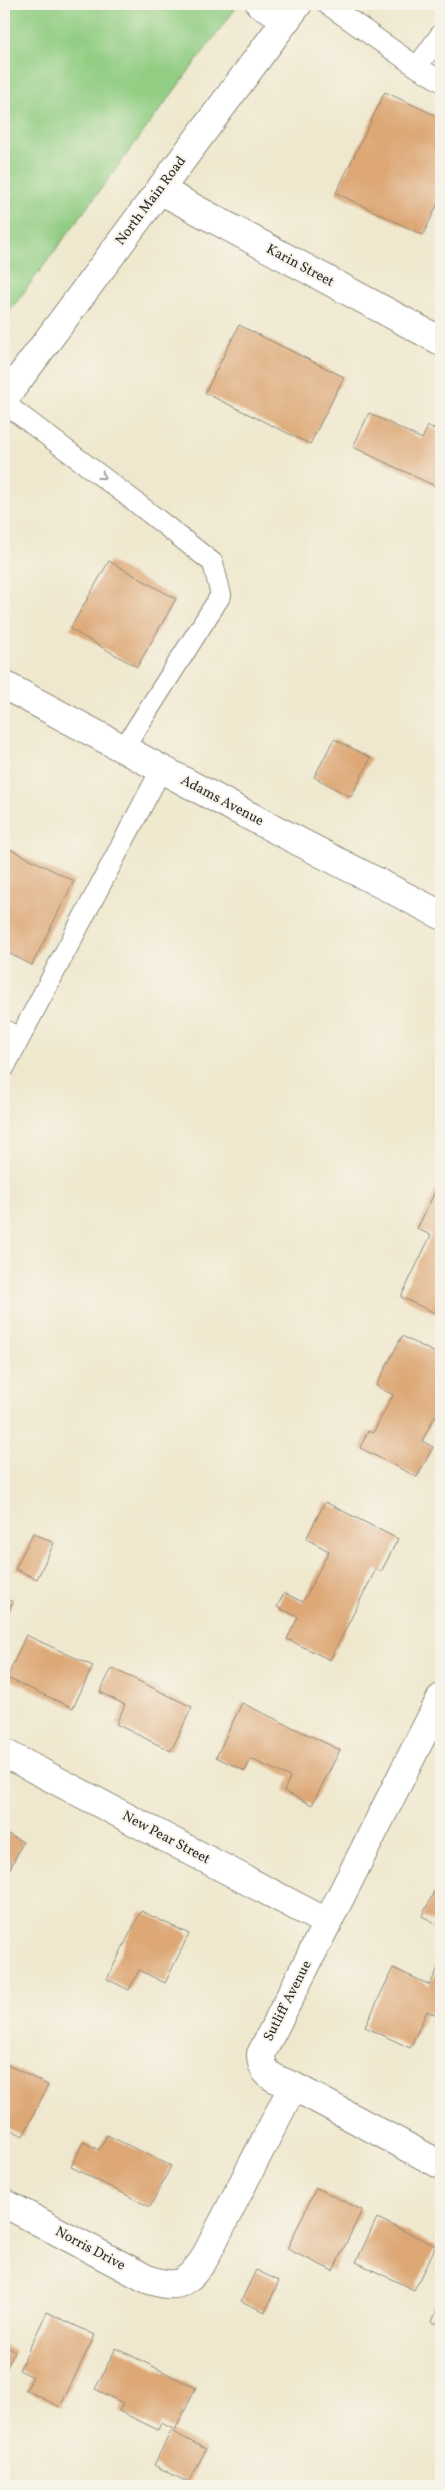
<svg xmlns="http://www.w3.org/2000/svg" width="445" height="2490" viewBox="0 0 445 2490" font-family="Vollkorn,serif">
  <rect width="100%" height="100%" fill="#f7f3e8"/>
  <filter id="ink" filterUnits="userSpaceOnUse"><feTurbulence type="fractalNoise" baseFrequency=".02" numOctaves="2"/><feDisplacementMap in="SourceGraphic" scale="10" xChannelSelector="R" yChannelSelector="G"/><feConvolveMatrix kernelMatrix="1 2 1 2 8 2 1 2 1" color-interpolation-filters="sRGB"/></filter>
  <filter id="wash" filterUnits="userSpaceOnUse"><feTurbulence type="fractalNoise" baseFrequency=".0096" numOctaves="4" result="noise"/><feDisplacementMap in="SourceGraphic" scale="20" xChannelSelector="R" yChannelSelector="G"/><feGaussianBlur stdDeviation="1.12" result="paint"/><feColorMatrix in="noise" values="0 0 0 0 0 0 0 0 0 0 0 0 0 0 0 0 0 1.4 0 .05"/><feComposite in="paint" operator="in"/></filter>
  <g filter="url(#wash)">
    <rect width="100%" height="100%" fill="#efe8ce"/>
    <!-- green -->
    <path fill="#91cd82" stroke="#5e7c56" d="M4,4H239L4,319Z"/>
    <g id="blocks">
      <!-- building -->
      <path fill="#dda776" d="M385,92L441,118V197L423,235L336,193Z
        M239,325L344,377L310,444L205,393Z
        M369,413L422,439L428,426L441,432V489L353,447Z
        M109,561L176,599L137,667L70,629Z
        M334,739L371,758L351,797L314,777Z
        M4,846L74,881L32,965L4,951Z
        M441,1179V1316L401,1297L431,1235L417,1229Z
        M402,1336L441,1356V1419L435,1416L422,1441L433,1447L417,1477L360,1448L368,1431L373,1433L393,1395L376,1386Z
        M325,1502L398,1539L381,1572L376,1569L330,1660L287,1639L298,1617L277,1607L284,1593L303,1602L329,1551L306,1539Z
        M33,1533L54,1543L37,1579L15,1569Z
        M4,1598L13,1602L4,1621Z
        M26,1635L93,1666L73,1708L7,1678Z
        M112,1668L192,1707L171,1751L116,1724L125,1705L100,1692Z
        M242,1703L340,1750L312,1805L284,1791L290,1777L251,1759L245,1771L216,1757Z
        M4,1832L23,1842L4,1881Z
        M434,1892L441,1896V1926L422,1916Z
        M141,1911L189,1934L165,1983L139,1970L129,1990L107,1979Z
        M393,1968L430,1985L438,1968L441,1970V2018L427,2011L410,2048L365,2027Z
        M4,2063L48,2085L23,2136L4,2126Z
        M107,2135L171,2166L150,2207L71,2167L83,2142L99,2150Z
        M316,2188L362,2210L333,2271L287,2249Z
        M377,2218L436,2246L414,2290L356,2262Z
        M256,2270L279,2281L265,2312L241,2301Z
        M441,2299V2325L432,2322Z
        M47,2312L95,2335L60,2407L26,2390L33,2377L19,2370Z
        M4,2345L15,2351L4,2374Z
        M116,2348L196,2388L175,2430L161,2423L158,2430L119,2411L123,2403L95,2389Z
        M171,2431L206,2449L189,2483L154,2465Z"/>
    </g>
  </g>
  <g filter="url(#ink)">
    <use href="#blocks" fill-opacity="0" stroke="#8d8a7c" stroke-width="1"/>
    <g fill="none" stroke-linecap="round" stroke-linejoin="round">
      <!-- lane casing -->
      <g stroke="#8d8a7c" stroke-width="22">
        <path id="lane" d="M327,4L417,67L441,34
          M417,67L441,81
          M4,403L129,497L213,563L221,595L124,748
          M4,1030L20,1038
          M4,1068L162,768"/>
      </g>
      <!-- street casing -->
      <g stroke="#8d8a7c" stroke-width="30">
        <path id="street" d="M260,4L287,18
          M160,190L441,341
          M4,685L238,810L441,915
          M441,1698L261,2054C261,2075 275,2079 293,2086L441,2165
          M4,1753L328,1923
          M4,2203L147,2279C177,2289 184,2286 203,2261L293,2086"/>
      </g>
      <!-- primary casing -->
      <g stroke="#8d8a7c" stroke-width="30">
        <path id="primary" d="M4,399L298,4"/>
      </g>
      <!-- lane -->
      <use href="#lane" stroke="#fff" stroke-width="20"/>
      <!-- street -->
      <use href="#street" stroke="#fff" stroke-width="28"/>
      <!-- primary -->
      <use href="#primary" stroke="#fff" stroke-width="28"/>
    </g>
    <!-- one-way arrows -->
    <defs><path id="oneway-chevron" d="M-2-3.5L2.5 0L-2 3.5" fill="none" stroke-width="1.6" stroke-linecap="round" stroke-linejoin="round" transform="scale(1.25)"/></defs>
    <use stroke="#a0a0a0" href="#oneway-chevron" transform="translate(102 476) rotate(37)"/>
  </g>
  <g text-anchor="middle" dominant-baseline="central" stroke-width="4" stroke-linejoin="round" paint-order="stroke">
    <!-- street labels -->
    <g font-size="14" fill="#2b2b2b" stroke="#f7f3e8">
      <text transform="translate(151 201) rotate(-53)">North Main Road</text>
      <text transform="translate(300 266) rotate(28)">Karin Street</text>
      <text transform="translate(222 801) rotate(28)">Adams Avenue</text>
      <text transform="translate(166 1838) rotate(28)">New Pear Street</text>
      <text transform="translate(288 2001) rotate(-63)">Sutliff Avenue</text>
      <text transform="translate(90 2249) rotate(28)">Norris Drive</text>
    </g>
  </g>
  <!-- margin -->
  <rect width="445" height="2490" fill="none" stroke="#f7f3e8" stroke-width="20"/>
</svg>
